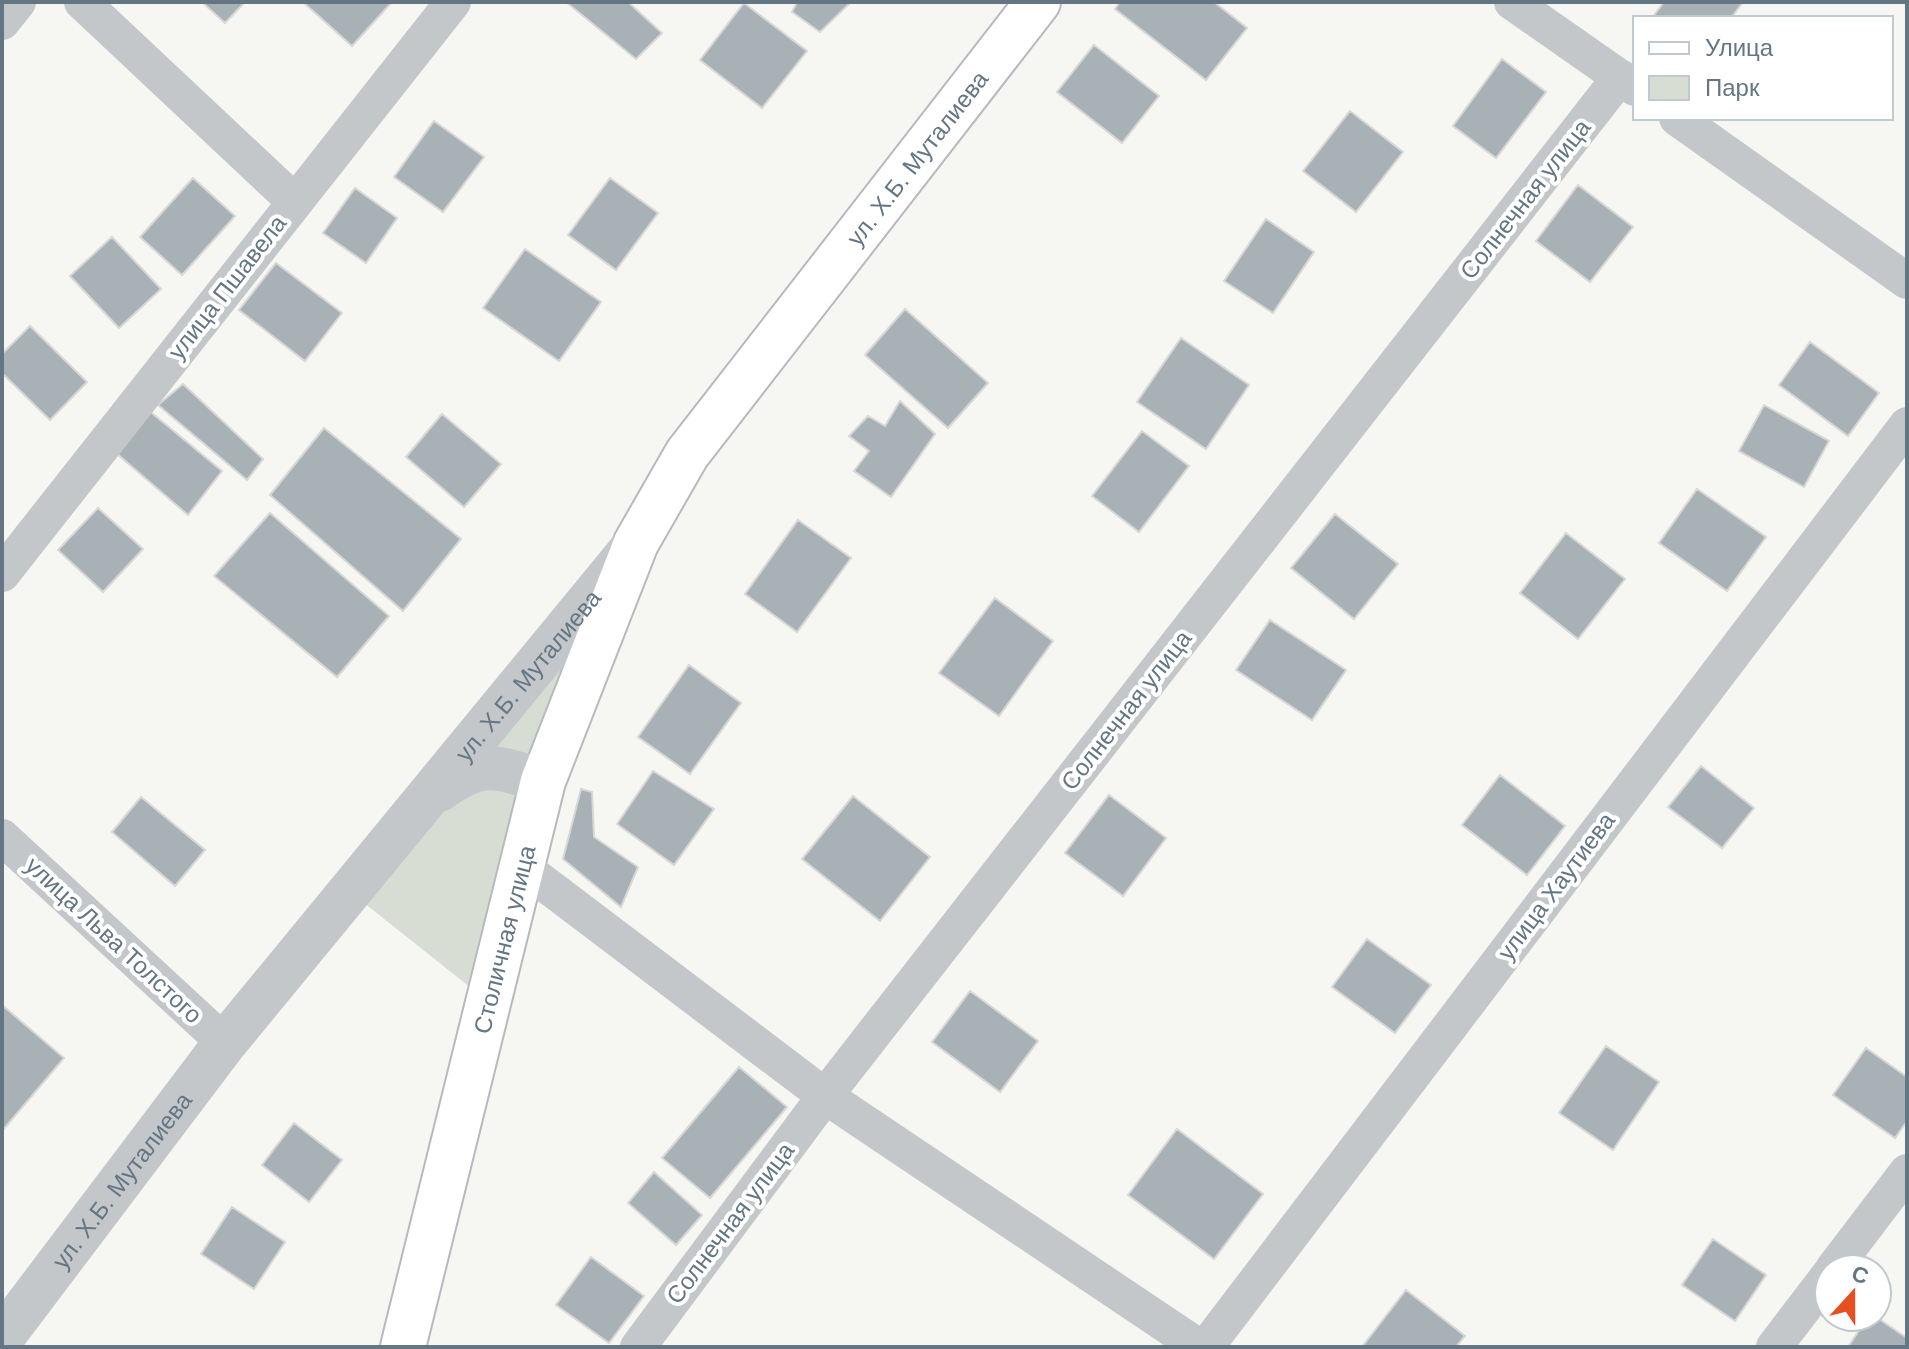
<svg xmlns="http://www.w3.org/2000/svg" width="1909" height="1349" viewBox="0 0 1909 1349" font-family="Arial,sans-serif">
  <rect width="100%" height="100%" fill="#f6f6f2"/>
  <!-- green -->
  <path fill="#d7ddd3" d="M636,543L490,1003L349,891Z"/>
  <!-- building -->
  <path fill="#a8b1b6" stroke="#d7d7d5" stroke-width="2" d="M202,2H245L225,23Z
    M303,2H392L352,46Z
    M566,2H628L662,33L636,59Z
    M797,2H851L820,32L792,12Z
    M1120,2H1214L1247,28L1206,80L1115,9Z
    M1664,2H1743L1731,18H1652Z
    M744,3L807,51L762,108L700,60Z
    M1094,45L1159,96L1122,143L1057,92Z
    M1502,59L1546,92L1496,158L1453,126Z
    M1350,111L1403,152L1356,212L1303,171Z
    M434,121L484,157L443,212L394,177Z
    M193,178L235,216L182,275L140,237Z
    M610,178L658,213L616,270L568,235Z
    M1578,185L1633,227L1590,282L1536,241Z
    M355,188L397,218L366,263L323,233Z
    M1266,219L1314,252L1273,313L1224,281Z
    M112,237L161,289L119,328L70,276Z
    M525,249L601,302L559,361L483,308Z
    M276,263L342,313L305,361L239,310Z
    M905,309L988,383L948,428L865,355Z
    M30,326L87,382L50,420L2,373V354Z
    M1181,338L1249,385L1206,449L1137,402Z
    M1810,342L1879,393L1848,436L1779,385Z
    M183,384L263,459L247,480L158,405Z
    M900,401L935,434L891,497L854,471L869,451L849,436L868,416L885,426Z
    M1764,405L1829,441L1804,487L1739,451Z
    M147,409L222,471L188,515L115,452Z
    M442,414L501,464L464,507L406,457Z
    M324,428L461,539L403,611L270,495Z
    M1142,431L1189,466L1139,532L1092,496Z
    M1697,489L1766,537L1727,591L1659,543Z
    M98,508L143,549L103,592L58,550Z
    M270,513L389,616L337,677L214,576Z
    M1335,514L1398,564L1354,619L1291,568Z
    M798,520L851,558L797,632L745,594Z
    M1566,533L1625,579L1578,639L1520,593Z
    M995,598L1053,641L999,716L939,673Z
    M1270,620L1346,670L1312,720L1236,670Z
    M689,665L741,703L690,774L638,737Z
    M1701,766L1754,808L1722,848L1668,807Z
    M653,771L714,809L674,865L617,824Z
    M1500,775L1565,826L1527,875L1462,825Z
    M581,789L592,792L594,837L638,867L621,907L563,859Z
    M1109,795L1166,838L1123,896L1065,853Z
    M853,796L930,857L880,921L802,859Z
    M141,797L205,850L175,886L112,832Z
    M1367,939L1431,985L1395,1033L1332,987Z
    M970,991L1038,1041L1000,1092L932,1042Z
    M2,1005L64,1058L2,1131Z
    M1606,1046L1659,1082L1613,1150L1559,1113Z
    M1866,1048L1907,1077V1121L1895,1138L1833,1095Z
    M739,1067L787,1107L710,1198L662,1158Z
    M294,1123L342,1160L309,1202L262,1165Z
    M1177,1129L1263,1194L1214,1259L1128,1195Z
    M654,1172L702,1215L676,1245L628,1203Z
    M232,1207L285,1242L254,1289L201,1254Z
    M1713,1239L1766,1275L1735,1321L1682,1285Z
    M591,1257L644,1296L609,1343L556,1305Z
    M1406,1290L1465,1336L1456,1347H1362Z
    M1868,1317H1876L1907,1338V1347H1848Z"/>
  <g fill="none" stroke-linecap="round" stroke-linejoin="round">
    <!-- primary casing -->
    <g stroke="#b6babe" stroke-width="48">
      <g id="primary">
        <path id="s2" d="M403,1347L543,781L636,543L687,454L1038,2"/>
      </g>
    </g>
    <!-- minor -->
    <path stroke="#c3c7ca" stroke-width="36" d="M82,2L294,201
      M1512,2L1635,88
      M2,22L18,2
      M1677,118L1907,281
      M2,574L453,2
      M2,837L225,1043
      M524,868L825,1096L1199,1347
      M1833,1269L1907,1172
      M638,1347L825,1096L1620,77
      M1206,1347L1907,425
      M1774,1347L1829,1275"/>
    <!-- tertiary -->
    <g stroke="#c3c7ca" stroke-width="44">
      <path d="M439,790C483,759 494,766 543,781"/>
      <path id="s1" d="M2,1338L225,1043L629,552"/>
    </g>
    <!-- primary -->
    <use href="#primary" stroke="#fff" stroke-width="44"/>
  </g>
  <g text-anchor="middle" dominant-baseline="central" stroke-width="8" stroke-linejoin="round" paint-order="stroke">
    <!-- street labels -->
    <g font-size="24" fill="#647684" stroke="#fff">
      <text stroke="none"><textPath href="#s2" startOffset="1316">ул. Х.Б. Муталиева</textPath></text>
      <text transform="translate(1525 199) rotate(-52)">Солнечная улица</text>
      <text transform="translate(227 287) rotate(-52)">улица Пшавела</text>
      <text stroke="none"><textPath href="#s1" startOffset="846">ул. Х.Б. Муталиева</textPath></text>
      <text transform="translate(1126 710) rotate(-52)">Солнечная улица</text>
      <text transform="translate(1556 886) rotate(-53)">улица Хаутиева</text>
      <text transform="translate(114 940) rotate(43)">улица Льва Толстого</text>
      <text stroke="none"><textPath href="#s2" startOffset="420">Столичная улица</textPath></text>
      <text stroke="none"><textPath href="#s1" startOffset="198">ул. Х.Б. Муталиева</textPath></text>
      <text transform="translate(730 1223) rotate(-53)">Солнечная улица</text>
    </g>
  </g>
  <!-- border -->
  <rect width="1909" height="1349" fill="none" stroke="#647684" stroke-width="8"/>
  <!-- legend -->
  <rect x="1633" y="16" width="260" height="104" fill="#ffffff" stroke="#c1c8ce" stroke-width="2"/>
  <rect x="1649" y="42" width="40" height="12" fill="#ffffff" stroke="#c1c8ce" stroke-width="2"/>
  <text x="1705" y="56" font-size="24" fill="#647684">Улица</text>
  <rect x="1649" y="76" width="40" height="24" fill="#d7ddd3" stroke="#c1c8ce" stroke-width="2"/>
  <text x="1705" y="96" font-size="24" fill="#647684">Парк</text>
  <!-- north arrow -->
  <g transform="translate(1853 1293) rotate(21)"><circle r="38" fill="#ffffff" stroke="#c1c8ce" stroke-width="2"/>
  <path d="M0-6L14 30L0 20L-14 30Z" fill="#e74f21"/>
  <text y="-12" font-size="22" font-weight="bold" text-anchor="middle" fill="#647684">С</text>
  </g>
</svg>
